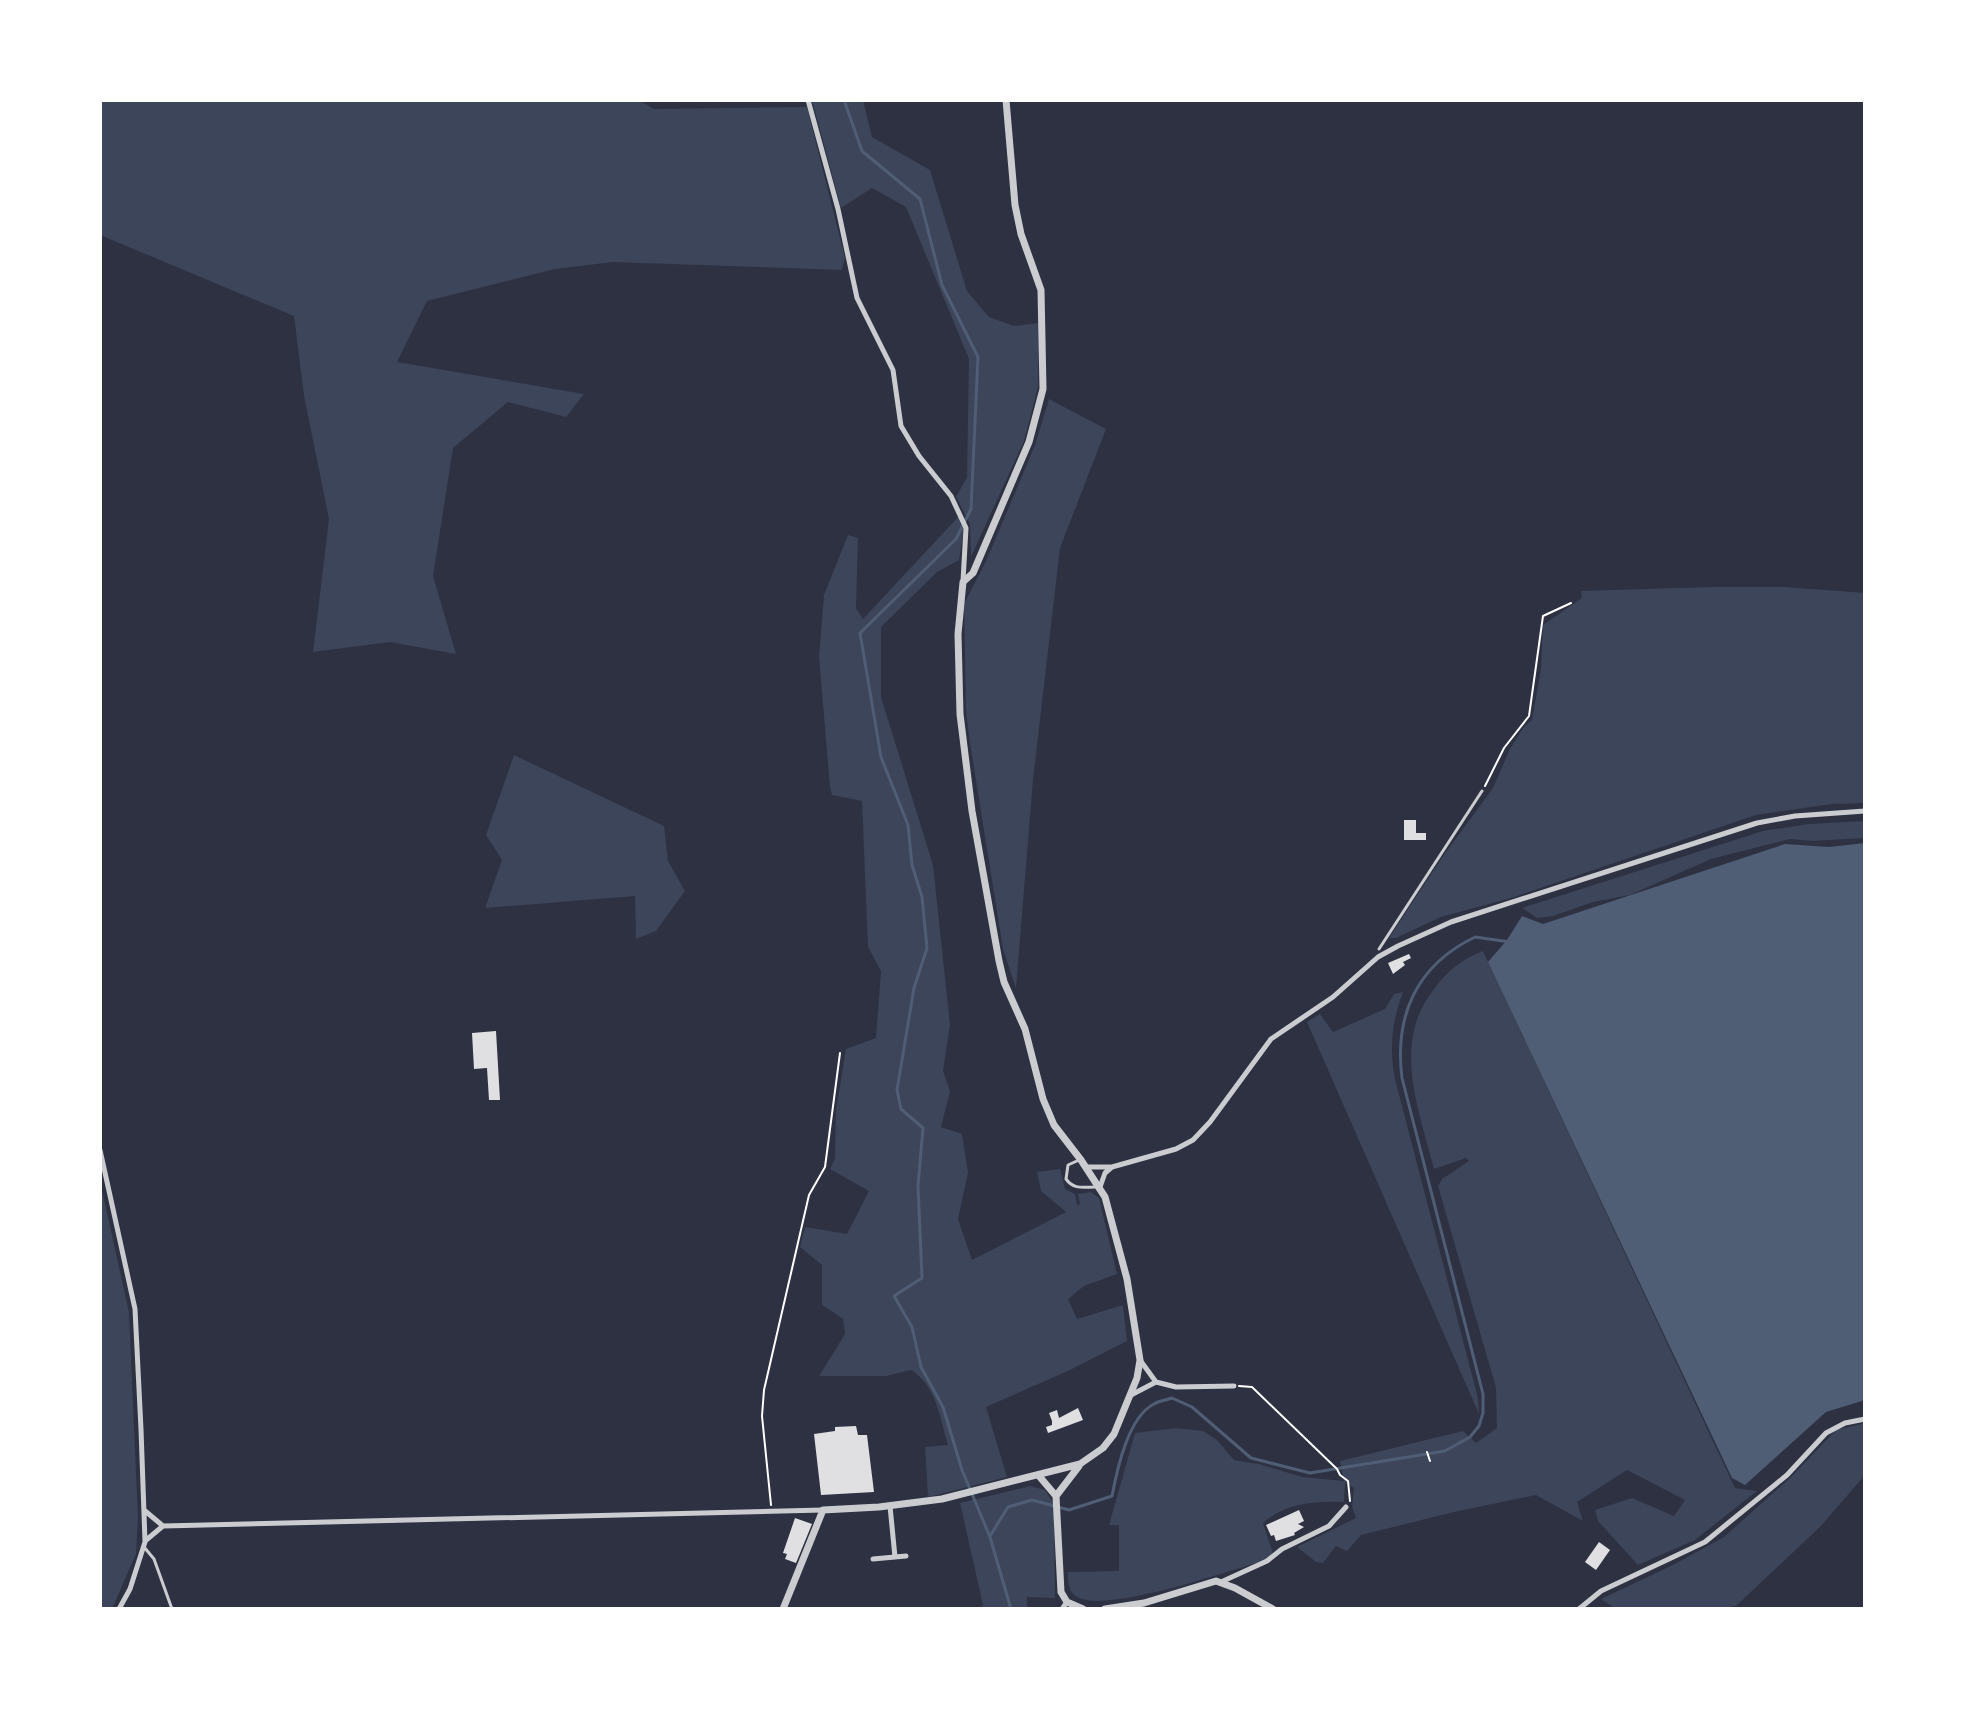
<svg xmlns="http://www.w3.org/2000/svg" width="1965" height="1709" viewBox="0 0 1965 1709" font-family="'DM Sans',sans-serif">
  <rect width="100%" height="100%" fill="#2d3142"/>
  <!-- green -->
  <path fill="#3c4559" d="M100,100H639L654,109L807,107L845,258L842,270L613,262L555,269L427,301L397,362L584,394L566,417L508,402L453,448L433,576L456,654L390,642L313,652L329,519L304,396L294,316L100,235Z
    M812,100H863L872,137L930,170L967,291L989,317L1014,326L1039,323L1038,387L1024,441L971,557L970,524L956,497L967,477L969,359L906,207L872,188L841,208Z
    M1049,399L1106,429L1060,548L1033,780L1016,988L1003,949L970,743L966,712L964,604L987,559L1035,445Z
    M959,516L964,529L959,560L937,572L881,627V697L933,865L950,1025L943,1071L950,1091L941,1127L962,1134L968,1173L958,1219L972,1260L1066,1212L1041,1191L1037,1172L1060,1169L1065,1189L1075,1194L1077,1205L1080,1204L1078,1194L1091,1192L1099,1198L1117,1274L1084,1286L1068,1299L1077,1319L1123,1305L1127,1341L1070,1370L986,1407L1007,1477L928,1497L925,1447L948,1445C940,1418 936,1385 911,1370L886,1376H819L845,1334L843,1319L822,1305V1265L800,1247L805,1227L847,1234L869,1191L830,1169L835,1158L836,1110L846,1049L876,1038L881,971L868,947L862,801L832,795L830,787L819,657L824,595L848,535L858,538L856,608L863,619Z
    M1710,587H1785L1865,593V803L1832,804L1756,815L1511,898L1441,917L1396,938H1389L1441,859L1493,788L1510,749L1523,728L1532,720L1541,669L1543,625L1582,598L1581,591Z
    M514,755L664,826L668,861L685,891L656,931L636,939L635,896L485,908L502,860L486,835Z
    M1865,821V838L1812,841L1790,839L1711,859L1630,895L1593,902L1553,916L1537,918L1522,908L1763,831L1808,824Z
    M1483,951L1735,1488L1757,1491L1695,1540L1638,1565L1598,1521L1595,1510L1632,1498L1674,1516L1685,1500L1627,1470L1577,1502L1583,1521L1536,1495L1454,1512L1361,1535L1347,1551L1336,1546L1323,1563L1316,1562L1297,1547L1356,1518L1352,1507L1354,1488L1345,1482L1344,1502C1316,1501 1285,1503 1263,1523L1273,1553L1266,1560C1229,1571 1110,1612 1079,1598C1068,1593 1068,1582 1068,1572L1119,1571V1525H1109L1135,1433L1176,1428L1203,1431L1217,1440L1234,1460L1259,1464L1302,1477L1344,1481L1340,1461L1463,1431L1476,1443L1497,1428L1496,1388L1438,1186L1442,1179L1469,1161L1466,1158L1434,1169C1419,1110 1391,1043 1434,989C1447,971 1462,959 1483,951Z
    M1403,992C1392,1022 1389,1046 1395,1079L1478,1398L1479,1414L1307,1022L1320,1014L1333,1032L1385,1009L1394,994Z
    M100,1181L129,1312L138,1518L136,1554L112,1609H100Z
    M1865,1423V1475L1820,1527L1736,1606L1719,1609H1616L1601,1599L1673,1565L1724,1537L1791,1477L1836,1430Z
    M1030,1486L1045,1490L1054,1504L1055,1598L1027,1597V1609H980L983,1605L960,1503Z"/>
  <!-- water -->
  <path fill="#4f5d75" d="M1865,843V1400L1826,1412L1745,1485L1732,1478L1488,962L1507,940L1522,916L1543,924L1785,844L1829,847Z"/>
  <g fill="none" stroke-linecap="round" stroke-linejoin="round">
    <!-- stream -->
    <path stroke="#4f5d75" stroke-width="3" d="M844,100L862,151L920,199L942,285L978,357L971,509L956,539L860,633L881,757L908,825L912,865L922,897L927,948L914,988L897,1090L901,1109L923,1128L918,1186L922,1278L894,1296L912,1327L921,1367L943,1407L962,1470L990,1537L1011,1609
      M990,1536L1008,1507L1032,1500L1069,1510L1112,1496C1117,1470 1128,1417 1154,1404C1159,1401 1167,1400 1172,1398L1192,1407L1251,1458L1310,1473L1445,1451L1470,1437L1479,1426L1483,1413V1394L1402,1078C1394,1015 1417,965 1475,937L1510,942"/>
  </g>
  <!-- building -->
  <path fill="#e0e0e3" d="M1404,820H1416V833H1426V840H1404Z
    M1409,954L1411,958L1403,962L1405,965L1393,974L1388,963Z
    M496,1031L500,1100H489L487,1068L474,1069L472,1033Z
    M1078,1408L1083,1420L1048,1433L1046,1427L1052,1425V1421L1049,1413L1057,1410L1059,1418Z
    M856,1426L858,1435H867L874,1492L821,1495L814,1434L835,1431V1427Z
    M1299,1510L1304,1521L1298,1524L1304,1527L1294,1533L1295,1535L1276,1541L1274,1535L1271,1536L1266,1525Z
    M795,1518L812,1524L796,1563L785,1559L787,1554L783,1553Z
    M1599,1542L1610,1550L1596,1570L1585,1562Z"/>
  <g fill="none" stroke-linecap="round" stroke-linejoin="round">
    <!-- path -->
    <path stroke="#fff" stroke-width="2" d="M1485,786L1504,748L1529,716L1543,616L1571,603
      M1239,1386L1252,1387L1337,1469L1340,1475L1348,1481L1350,1501
      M1427,1452L1430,1461
      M771,1505L762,1416L764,1390L809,1195L825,1167L840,1053"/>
    <!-- service -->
    <path stroke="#caccd0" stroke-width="3" d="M1379,949L1482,791
      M1079,1160L1068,1165L1066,1179C1074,1190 1083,1187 1096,1187
      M144,1547L154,1559L172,1609"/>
    <!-- minor -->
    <path stroke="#caccd0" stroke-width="5" d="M808,100L838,209L857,298L893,370L901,426L919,456L951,496L966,528L963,581
      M100,1150L135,1309L141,1429L145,1542L130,1589L119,1609
      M1087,1167H1112
      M1100,1187L1105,1173L1112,1167L1176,1149L1193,1140L1210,1122L1271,1039L1333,997L1378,957L1398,946L1451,922L1757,823L1795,816L1865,811
      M1140,1360L1156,1382
      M1131,1395L1156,1382L1176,1387L1234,1386
      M890,1506L895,1557L906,1556
      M144,1510L163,1526L823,1510
      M145,1541L163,1526
      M873,1559L895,1557
      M1221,1582L1267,1561L1282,1549L1329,1526L1346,1507
      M1062,1609L1067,1602
      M1579,1609L1601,1591L1705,1542L1787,1475L1826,1433L1845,1423L1865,1419"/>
    <!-- tertiary -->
    <path stroke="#caccd0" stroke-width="7" d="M1039,1476L1056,1496L1061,1592L1067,1602L1083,1609
      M1056,1496L1079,1466
      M783,1609L823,1510L879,1507L942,1499L1080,1464L1103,1448L1114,1434L1137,1378L1140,1360L1127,1279L1105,1197L1081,1160L1054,1125L1043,1099L1025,1029L1004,982L999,961L972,811L960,714L958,634L963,582L973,573L1029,442L1043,389L1041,290L1021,234L1015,205L1006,100
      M1105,1609L1144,1603L1216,1581L1235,1588L1273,1609"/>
  </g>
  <!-- border -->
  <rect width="1965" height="1709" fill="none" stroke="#ffffff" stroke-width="204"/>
</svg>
